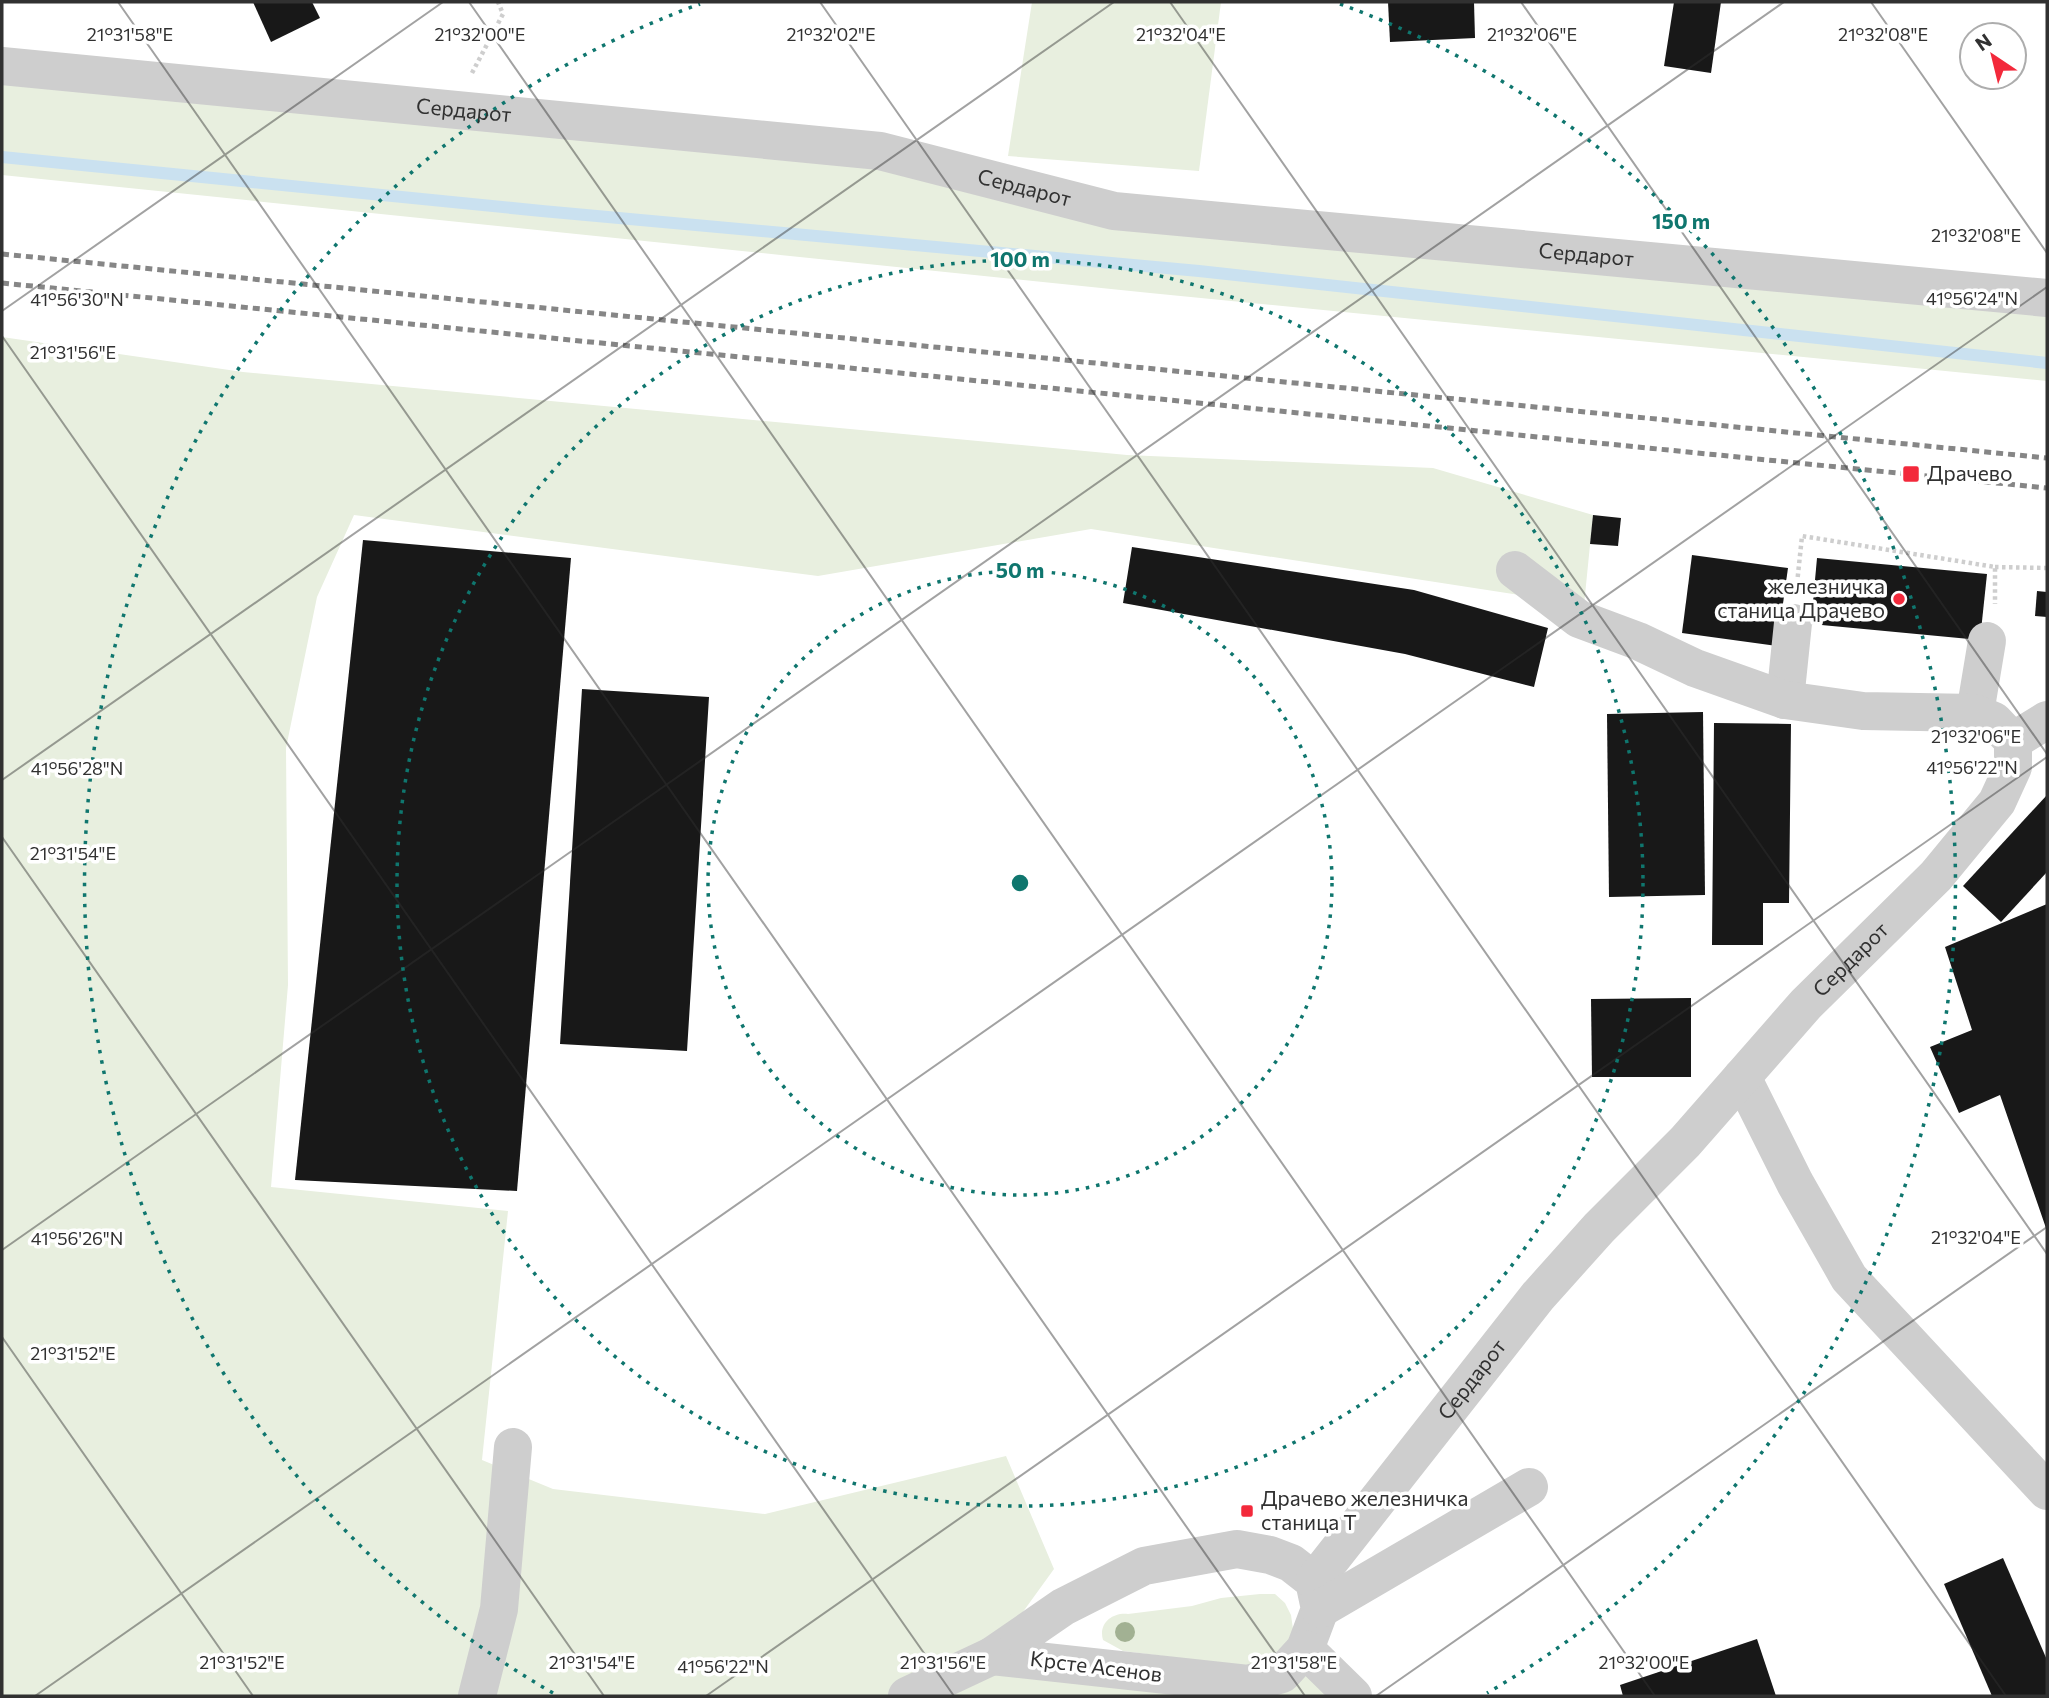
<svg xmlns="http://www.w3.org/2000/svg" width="2049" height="1698" font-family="Commissioner,sans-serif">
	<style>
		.green { fill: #e8efdf }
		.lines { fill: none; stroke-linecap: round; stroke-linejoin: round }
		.stream { stroke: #cae1f0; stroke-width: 12 }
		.building { fill: #181818 }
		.path { stroke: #cecece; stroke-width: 4.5; stroke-dasharray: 3.5 3.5; stroke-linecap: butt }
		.minor { stroke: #cecece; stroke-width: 38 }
		.rail { stroke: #868686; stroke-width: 5; stroke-dasharray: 7 5; stroke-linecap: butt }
		.tree { fill: #a2b193 }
		.ticks { fill: none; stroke: #313131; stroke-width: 2; stroke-opacity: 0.45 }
		.ring { fill: none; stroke: #0f766e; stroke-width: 3.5; stroke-dasharray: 3.5 7 }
		.poi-dot { fill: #f3293b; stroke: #fff; stroke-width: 2.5 }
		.labels { text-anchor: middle; stroke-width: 7; stroke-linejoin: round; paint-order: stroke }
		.street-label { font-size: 21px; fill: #313131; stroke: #fff }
		.poi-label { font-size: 21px; fill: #313131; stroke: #fff; text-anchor: start }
		.ticks-label { font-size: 18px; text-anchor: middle; fill: #313131; stroke: #fff; stroke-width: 7; stroke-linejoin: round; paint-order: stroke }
		.centre { fill: #0f766e; stroke: #fff; stroke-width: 3.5 }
		.ring-label { font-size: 21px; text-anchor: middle; font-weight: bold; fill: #0f766e; stroke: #fff; stroke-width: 7; stroke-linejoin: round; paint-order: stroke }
	</style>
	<rect width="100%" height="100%" fill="#fff"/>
	<!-- green -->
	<g class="green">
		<polygon points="1032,2 1221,2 1199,171 1008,156"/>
		<polygon points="2,66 880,151 1114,211 2047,298 2047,381 1150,293 2,175"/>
		<polygon points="2,337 243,372 1127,455 1433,468 1593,515 1584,605 1091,529 818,576 354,515 317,597 286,748 288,985 271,1187 508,1211 482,1460 553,1489 765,1514 1006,1456 1054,1569 1007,1634 894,1696 2,1696"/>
		<path d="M1260 1594H1275L1285 1603 1291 1615 1293 1629 1284 1651 1259 1668 1123 1651 1103 1640C1098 1623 1113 1612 1128 1614L1192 1606 1221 1598Z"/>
		<polygon points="1305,1649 1353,1696 907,1696 992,1656 1197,1680"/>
	</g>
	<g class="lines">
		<!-- stream -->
		<polyline class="stream" points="2,157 542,211 1199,271 2047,363"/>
	</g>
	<!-- building -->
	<g class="building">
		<polygon points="253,2 312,2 320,18 271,42"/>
		<polygon points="1388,2 1474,2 1475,38 1390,42"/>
		<polygon points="1674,2 1721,2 1711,73 1664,66"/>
		<polygon points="1593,515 1621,518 1618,546 1590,544"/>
		<polygon points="363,540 571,558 517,1191 295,1180"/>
		<polygon points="1132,547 1414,590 1548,628 1534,687 1405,654 1123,603"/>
		<polygon points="1692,555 1788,568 1777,646 1682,633"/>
		<polygon points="1817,558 1987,574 1980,640 1811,624"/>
		<polygon points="2037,591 2047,592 2047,617 2035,616"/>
		<polygon points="582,689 709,697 687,1051 560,1044"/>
		<polygon points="1703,712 1705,895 1609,897 1607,714"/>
		<polygon points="1714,723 1791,724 1789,903 1763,903 1763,945 1712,945"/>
		<polygon points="2047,795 2047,872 2001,922 1963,886"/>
		<polygon points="2047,904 2047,1231 2000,1095 1959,1113 1930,1047 1972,1030 1945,947"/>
		<polygon points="1691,998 1691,1077 1592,1077 1591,999"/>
		<polygon points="2003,1558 2047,1660 2047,1696 1992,1696 1944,1584"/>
		<polygon points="1757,1639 1776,1696 1623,1696 1620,1685"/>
	</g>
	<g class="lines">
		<!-- path -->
		<g class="path">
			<polyline points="472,73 503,14 498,2"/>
			<polyline points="1995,567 2047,568"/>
			<polyline points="1797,584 1802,536 1995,567 1995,604"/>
		</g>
		<!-- minor -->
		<g class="minor">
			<path id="s1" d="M2 66 880 151 1114 211 2047 298"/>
			<polyline points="1785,700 1793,623"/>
			<polyline points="1975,713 1987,641"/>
			<polyline points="2013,741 2047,720"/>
			<polyline points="1742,1077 1795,1183 1849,1278 2047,1491"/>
			<polygon points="1237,1549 1270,1555 1291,1563 1314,1581 1320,1609 1305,1649 1282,1674 1248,1684 992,1656 1063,1607 1144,1566"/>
			<path id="s2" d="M1314 1581 1538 1296 1599 1228 1685 1142 1806 1004 1936 876 1997 802 2013 767V741L1994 721 1975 713 1863 711 1785 700 1695 668 1638 641 1579 619 1515 570"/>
			<polyline points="1320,1609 1529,1487"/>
			<polyline points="1305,1649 1353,1696"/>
			<polyline points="477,1696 499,1609 513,1447"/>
			<polyline points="907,1696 992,1656"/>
		</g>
		<!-- rail -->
		<g class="rail">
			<polyline points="2,254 2047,458"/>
			<polyline points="2,283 2047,488"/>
		</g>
	</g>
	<!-- trees -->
	<circle class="tree" cx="1125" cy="1632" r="10"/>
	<!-- ticks -->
	<path class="ticks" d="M118 2 1305 1696M469 2 1655 1696M820 2 2006 1696M1170 2 2047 1254M1521 2 2047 754M1871 2 2047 253M2 311 443 2M2 336 954 1696M2 780 1114 2M2 837 604 1696M2 1250 1784 2M2 1337 253 1696M35 1696 2047 287M706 1696 2047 757M1376 1696 2047 1227"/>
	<!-- distance rings -->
	<g class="ring">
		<circle cx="1020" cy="883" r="312"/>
		<circle cx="1020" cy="883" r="623"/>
		<path d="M553 1693A935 935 0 0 1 700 4M1340 4A935 935 0 0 1 1487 1693"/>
	</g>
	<!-- markers -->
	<g class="poi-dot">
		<rect x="1902" y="465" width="18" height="18" rx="3.5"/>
		<circle cx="1899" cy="599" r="7"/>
		<rect x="1240" y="1504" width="14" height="14" rx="3.5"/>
	</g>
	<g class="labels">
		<!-- street labels -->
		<g class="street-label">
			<text dy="7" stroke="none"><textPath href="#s1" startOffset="464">Сердарот</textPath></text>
			<text dy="7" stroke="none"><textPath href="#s1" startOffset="1031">Сердарот</textPath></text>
			<text dy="7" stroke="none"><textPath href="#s1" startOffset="1598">Сердарот</textPath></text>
			<text dy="7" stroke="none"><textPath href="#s2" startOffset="822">Сердарот</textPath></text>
			<text dy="7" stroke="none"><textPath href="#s2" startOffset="256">Сердарот</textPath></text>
			<text transform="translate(1096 1667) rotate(7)" y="7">Крсте Асенов</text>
		</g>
		<!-- poi labels -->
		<g class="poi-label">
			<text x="1927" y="481">Драчево</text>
			<text x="1885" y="594" text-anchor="end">железничка<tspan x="1885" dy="24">станица Драчево</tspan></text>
			<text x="1261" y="1506">Драчево железничка<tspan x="1261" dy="24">станица Т</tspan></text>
		</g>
	</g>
	<g class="ticks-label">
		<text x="1532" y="41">21°32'06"E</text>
		<text x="130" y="41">21°31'58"E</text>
		<text x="480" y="41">21°32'00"E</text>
		<text x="831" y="41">21°32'02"E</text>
		<text x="1181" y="41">21°32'04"E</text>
		<text x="1883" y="41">21°32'08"E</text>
		<text x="1976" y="242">21°32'08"E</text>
		<text x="1972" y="305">41°56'24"N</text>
		<text x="77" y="306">41°56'30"N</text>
		<text x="73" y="359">21°31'56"E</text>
		<text x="1976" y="743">21°32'06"E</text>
		<text x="1972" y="774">41°56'22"N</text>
		<text x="77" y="775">41°56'28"N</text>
		<text x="73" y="860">21°31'54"E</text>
		<text x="1976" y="1244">21°32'04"E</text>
		<text x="77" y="1245">41°56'26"N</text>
		<text x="73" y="1360">21°31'52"E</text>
		<text x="242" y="1669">21°31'52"E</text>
		<text x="592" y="1669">21°31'54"E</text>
		<text x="943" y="1669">21°31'56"E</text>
		<text x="1294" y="1669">21°31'58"E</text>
		<text x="1644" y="1669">21°32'00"E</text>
		<text x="723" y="1673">41°56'22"N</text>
	</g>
	<circle cx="1020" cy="883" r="10" class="centre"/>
	<g class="ring-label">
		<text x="1681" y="229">150 m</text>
		<text x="1020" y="267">100 m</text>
		<text x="1020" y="578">50 m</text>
	</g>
	<!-- border -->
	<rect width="2049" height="1698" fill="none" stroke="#313131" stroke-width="7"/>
	<!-- north arrow -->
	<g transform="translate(1993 56) rotate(325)"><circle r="33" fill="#ffffff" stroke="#adadad" stroke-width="2"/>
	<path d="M0-5L12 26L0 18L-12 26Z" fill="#f3293b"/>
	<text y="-10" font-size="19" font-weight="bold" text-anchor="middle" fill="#313131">N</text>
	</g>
</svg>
